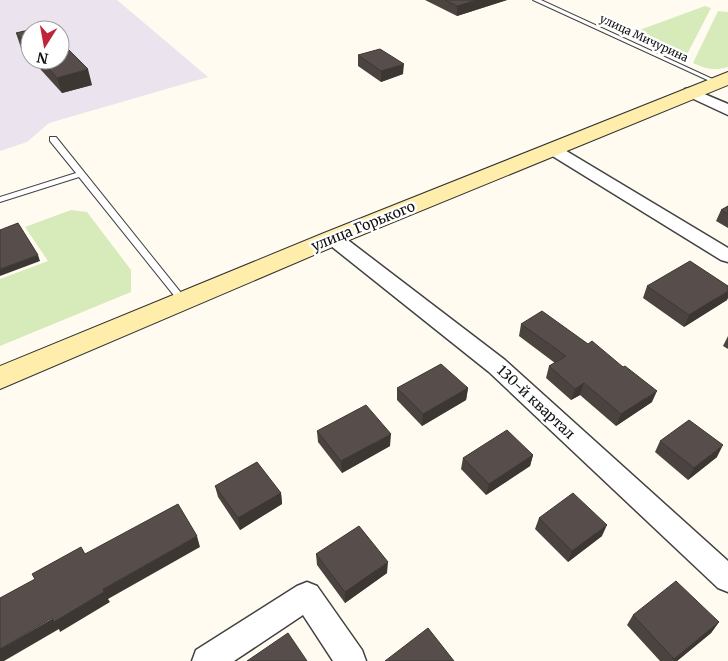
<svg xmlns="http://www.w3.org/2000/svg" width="728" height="661" font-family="Merriweather,serif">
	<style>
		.industrial { fill: #ebe3ed; fill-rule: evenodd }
		.green { fill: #d7eab9 }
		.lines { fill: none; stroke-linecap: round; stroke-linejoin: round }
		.service-casing { stroke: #424242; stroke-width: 2 }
		.minor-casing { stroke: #424242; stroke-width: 3 }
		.secondary-casing { stroke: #313131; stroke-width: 2 }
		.service { fill: #fff; fill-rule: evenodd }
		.minor { fill: #fff; fill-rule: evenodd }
		.secondary { fill: #ffeeab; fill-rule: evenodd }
		.wall { fill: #4b4340 }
		.shaded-wall { fill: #3d3734 }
		.building { fill: #574e4b; stroke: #3d3734 }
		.labels { text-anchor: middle; stroke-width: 5; stroke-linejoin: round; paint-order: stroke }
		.far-street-label { font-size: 11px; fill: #0f0f0f; stroke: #fff }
		.street-label { font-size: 14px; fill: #0f0f0f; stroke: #fff }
	</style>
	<rect width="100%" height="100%" fill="#fffbf0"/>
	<!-- industrial -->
	<path class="industrial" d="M0 0H117L208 77 49 123 27 142 0 151ZM30 30H60V60H30Z"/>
	<!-- green -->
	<g class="green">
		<polygon points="705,6 711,8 683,62 626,35"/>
		<path d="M718 11 728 12V67C715 71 705 69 693 63Z"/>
		<polygon points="71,210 87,212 131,270 131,292 0,346 0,279 48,261 25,227"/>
	</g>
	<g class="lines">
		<defs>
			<g id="service">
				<polygon points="533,0 541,0 719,82 714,83"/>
				<polygon points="50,137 56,137 186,299 188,301 186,303 180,303 79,177 0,202 0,197 76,173 50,141"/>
			</g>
			<g id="minor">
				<polygon points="690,88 728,104 728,115 685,95 683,92 685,89"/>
				<polygon points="552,144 558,146 728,248 728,262 721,260 546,152 544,149 546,146"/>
				<polygon points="333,232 340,234 505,360 728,561 728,592 718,588 489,372 326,242 324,238 326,234"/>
				<polygon points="307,582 317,586 362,650 366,661 333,661 303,615 234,661 192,661 196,650 297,586"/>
			</g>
			<polygon id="secondary" points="728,72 728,85 342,243 0,389 0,366 324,233"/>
		</defs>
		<!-- service casing -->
		<use href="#service" class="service-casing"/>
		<!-- minor casing -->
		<use href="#minor" class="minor-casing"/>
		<!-- secondary casing -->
		<use href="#secondary" class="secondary-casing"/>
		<!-- service -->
		<use href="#service" class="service"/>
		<!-- minor -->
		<use href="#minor" class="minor"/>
		<!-- secondary -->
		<use href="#secondary" class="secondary"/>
	</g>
	<!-- wall -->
	<g class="wall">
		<polygon points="425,0 507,0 457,16"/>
		<polygon points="30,30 30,58 21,48 16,33"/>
		<polygon points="358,55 403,74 381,82 358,66"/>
		<polygon points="32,60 60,60 92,85 62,93"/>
		<polygon points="728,206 728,228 716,221 721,210"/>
		<polygon points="647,286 727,300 684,327 643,298"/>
		<polygon points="521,324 652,402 616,426 580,395 571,400 546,378 549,366 555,363 519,336"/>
		<polygon points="728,336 728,349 723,346"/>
		<polygon points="397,388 468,388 466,400 422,426 397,400"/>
		<polygon points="317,431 390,446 342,473 318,442"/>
		<polygon points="660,441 717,457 688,480 655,452"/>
		<polygon points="533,455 530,466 486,495 461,469 463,458"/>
		<polygon points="215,486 281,493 282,504 240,530 218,497"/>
		<polygon points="539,518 602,536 568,562 535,529"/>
		<polygon points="316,554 387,573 345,603 317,565"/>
		<polygon points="633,615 719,622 711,633 677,661 660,661 627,625"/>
	</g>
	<!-- shaded-wall -->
	<g class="shaded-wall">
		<polygon points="477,0 507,0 457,16 457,6"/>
		<polygon points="404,64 403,74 381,82 381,71"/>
		<polygon points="88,69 92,85 62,93 57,78"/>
		<polygon points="38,255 40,261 0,276 0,269"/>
		<polygon points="728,291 728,298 727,300 684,327 689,315"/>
		<polygon points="584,383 580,395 571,400 575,389"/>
		<polygon points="468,388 466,400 422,426 423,414"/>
		<polygon points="657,391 652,402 616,426 621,414"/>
		<polygon points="391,434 390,446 342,473 341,461"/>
		<polygon points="723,445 717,457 688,480 694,468"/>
		<polygon points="533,455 530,466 486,495 489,484"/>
		<polygon points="281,493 282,504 240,530 238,518"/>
		<polygon points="607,525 602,536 568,562 572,551"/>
		<polygon points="197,536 200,547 108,599 110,602 60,632 59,629 4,661 0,661 0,649 103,589"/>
		<polygon points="388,562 387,573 345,603 345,592"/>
		<polygon points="719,622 711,633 677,661 673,661"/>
	</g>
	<!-- building -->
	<g class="building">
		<polygon points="445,0 477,0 457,6"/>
		<polygon points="45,26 49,30 30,30 30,48 16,33"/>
		<polygon points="60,41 88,69 57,78 41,60 60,60"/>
		<polygon points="380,49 404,64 381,71 358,55"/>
		<polygon points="728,206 728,214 721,210"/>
		<polygon points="18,223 38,255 0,269 0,230"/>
		<polygon points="690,261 728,286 728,291 689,315 647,286"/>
		<polygon points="542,311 588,344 592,341 623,367 625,366 657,391 621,414 584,383 575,389 549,366 566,356 521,324"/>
		<polygon points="441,364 468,388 423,414 397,388"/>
		<polygon points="366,405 391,434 341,461 317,431"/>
		<polygon points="689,420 723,445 694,468 660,441"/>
		<polygon points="507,430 533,455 489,484 463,458"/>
		<polygon points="257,462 281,493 238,518 215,486"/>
		<polygon points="573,493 607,525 572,551 539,518"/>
		<polygon points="178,504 197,536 103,589 104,592 54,622 52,618 0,649 0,598 35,579 32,574 81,547 85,554"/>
		<polygon points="359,526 388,562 345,592 316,554"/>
		<polygon points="676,581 719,622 674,659 633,615"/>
		<polygon points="428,628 454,661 385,661"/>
		<polygon points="288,633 307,661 247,661"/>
	</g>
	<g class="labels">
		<!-- far-street labels -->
		<g class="far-street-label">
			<text transform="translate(644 38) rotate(25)" y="4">улица Мичурина</text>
		</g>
		<!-- street labels -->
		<g class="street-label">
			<text transform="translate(363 226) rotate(-22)" y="5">улица Горького</text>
			<text transform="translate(536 402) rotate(43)" y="5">130-й квартал</text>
		</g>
	</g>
	<!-- north arrow -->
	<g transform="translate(45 45) rotate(191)"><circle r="24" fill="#ffffff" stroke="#9f9f9f"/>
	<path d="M0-4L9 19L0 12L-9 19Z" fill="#c1243a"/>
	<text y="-8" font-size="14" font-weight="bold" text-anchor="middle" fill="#0f0f0f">N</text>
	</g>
</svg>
